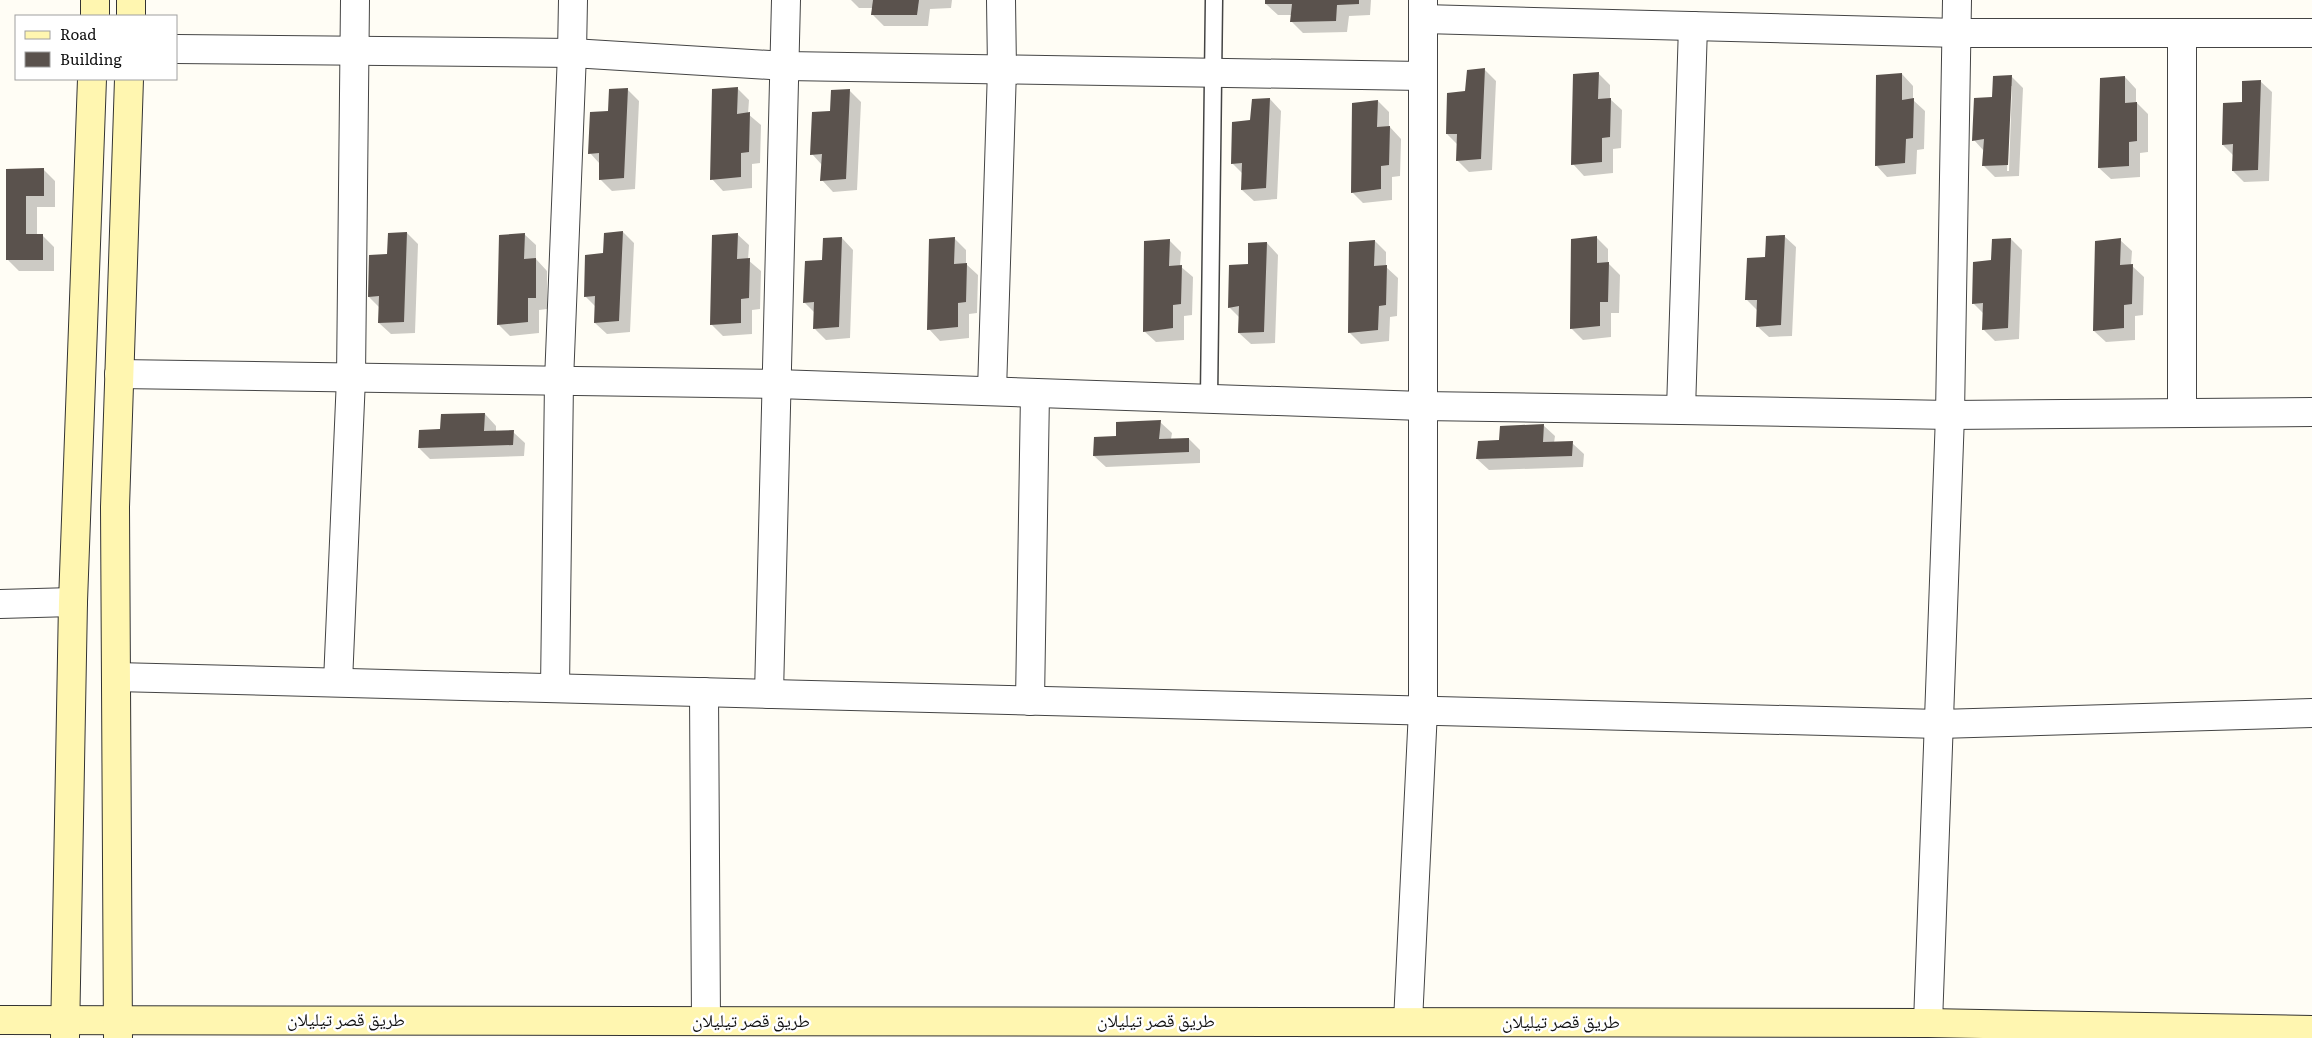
<svg xmlns="http://www.w3.org/2000/svg" width="2312" height="1038" font-family="Literata,'Noto Naskh Arabic',serif">
	<style>
		.shadow { fill: #0003; fill-rule: evenodd }
		.building { fill: #5a524d }
		.lines { fill: none; stroke-linecap: round; stroke-linejoin: round }
		.lane-casing { stroke: #444; stroke-width: 19 }
		.street-casing { stroke: #444; stroke-width: 30 }
		.secondary-casing { stroke: #333; stroke-width: 30 }
		.lane { stroke: #fff; stroke-width: 16 }
		.street { stroke: #fff; stroke-width: 28 }
		.secondary { stroke: #fff6b0; stroke-width: 28 }
		.labels { text-anchor: middle; stroke-width: 5; stroke-linejoin: round; paint-order: stroke }
		.street-label { font-size: 18px; fill: #111; stroke: #fff }
	</style>
	<rect width="100%" height="100%" fill="#fffdf5"/>
	<!-- shadow -->
	<g class="shadow">
		<polygon points="851,0 952,0 951,8 930,9 928,26 884,26 873,15 873,8 859,8"/>
		<polygon points="1267,0 1371,0 1370,15 1349,16 1347,32 1303,33 1291,21 1292,15 1278,15 1266,4"/>
		<polygon points="1485,70 1496,81 1492,170 1469,172 1457,160 1458,145 1447,134 1467,92"/>
		<polygon points="1598,73 1610,85 1610,99 1622,110 1621,148 1613,149 1613,173 1584,176 1573,164"/>
		<polygon points="1902,74 1913,86 1913,100 1925,111 1924,149 1917,150 1916,174 1887,177 1876,165"/>
		<path d="M2011 76 2023 88 2019 176 1995 177 1984 166V151L1974 140 1993 98ZM2010 86H2012L2009 171H2007Z"/>
		<polygon points="2125,77 2136,89 2136,102 2148,114 2148,152 2140,153 2140,177 2111,179 2099,168"/>
		<polygon points="2260,81 2272,92 2269,181 2244,182 2233,171 2234,156 2223,145 2224,104 2243,103"/>
		<polygon points="737,88 749,100 748,114 761,125 760,163 752,164 752,188 723,191 712,179"/>
		<polygon points="627,89 639,101 635,189 612,191 600,179 600,164 590,153 609,112"/>
		<polygon points="849,90 861,102 857,190 833,192 822,180 822,165 812,154 831,112"/>
		<polygon points="1270,99 1281,111 1277,199 1254,201 1242,190 1243,174 1232,163 1252,122"/>
		<polygon points="1378,101 1389,112 1389,126 1401,139 1400,176 1392,177 1392,200 1363,203 1352,192"/>
		<polygon points="7,170 44,170 55,181 55,207 37,207 37,236 43,236 54,247 54,271 19,271 8,260"/>
		<polygon points="623,232 634,243 630,332 607,334 595,323 596,307 585,296 605,254"/>
		<polygon points="407,233 418,244 415,333 391,334 379,323 380,308 369,297 370,256 389,255"/>
		<polygon points="524,234 536,245 536,259 547,271 547,309 539,310 539,333 510,336 499,325 500,236"/>
		<polygon points="737,234 749,245 748,260 761,271 760,309 752,310 752,334 723,336 712,325 713,236"/>
		<polygon points="1784,236 1796,247 1792,336 1769,337 1757,326 1758,311 1747,300 1767,259"/>
		<polygon points="1596,237 1608,249 1608,263 1620,275 1619,313 1611,313 1611,337 1583,340 1571,328"/>
		<polygon points="842,238 853,250 850,338 826,340 815,329 815,313 804,302 824,261"/>
		<polygon points="954,238 966,250 966,264 978,275 977,313 969,314 969,338 940,341 929,329"/>
		<polygon points="2011,239 2022,250 2019,339 1995,341 1983,329 1984,314 1973,303 1992,262"/>
		<polygon points="1169,240 1181,252 1180,266 1193,277 1192,315 1184,316 1184,340 1156,342 1144,331"/>
		<polygon points="2120,240 2132,251 2131,265 2144,277 2143,315 2135,316 2135,340 2106,342 2094,331"/>
		<polygon points="1375,241 1386,252 1386,267 1398,278 1397,316 1390,317 1389,341 1361,344 1349,332"/>
		<polygon points="1267,243 1278,255 1275,343 1251,344 1239,333 1240,318 1229,307 1249,265"/>
		<polygon points="485,414 496,426 496,432 513,432 525,443 524,456 430,459 419,448 442,430"/>
		<polygon points="1160,422 1172,433 1171,439 1189,439 1200,450 1200,463 1106,467 1094,456 1117,438"/>
		<polygon points="1543,425 1555,436 1554,443 1572,443 1584,454 1583,467 1489,470 1477,459 1479,442 1500,442"/>
	</g>
	<!-- building -->
	<g class="building">
		<polygon points="873,0 919,0 917,15 871,15"/>
		<polygon points="1265,0 1359,0 1359,4 1337,5 1336,21 1290,22 1292,4 1265,4"/>
		<polygon points="1485,68 1481,159 1456,161 1457,134 1446,134 1447,93 1465,91 1467,70"/>
		<polygon points="1599,72 1598,99 1611,98 1610,137 1602,138 1602,162 1571,165 1573,74"/>
		<polygon points="1902,73 1902,100 1914,98 1913,138 1906,139 1905,163 1875,166 1876,75"/>
		<polygon points="2012,75 2008,165 1982,166 1984,139 1972,141 1974,98 1992,97 1993,76"/>
		<polygon points="2125,76 2125,103 2137,102 2137,141 2129,142 2129,166 2098,168 2100,78"/>
		<polygon points="2261,80 2258,170 2232,171 2233,144 2222,145 2223,103 2242,102 2242,81"/>
		<polygon points="738,87 737,114 750,112 749,152 741,153 741,177 710,180 712,89"/>
		<polygon points="628,88 624,178 599,180 599,153 588,154 590,112 608,111 609,89"/>
		<polygon points="850,89 846,179 820,181 822,154 810,155 812,112 830,111 831,90"/>
		<polygon points="1270,98 1266,188 1241,190 1242,163 1231,164 1232,122 1250,120 1252,99"/>
		<polygon points="1378,100 1377,127 1390,126 1389,165 1381,166 1381,189 1351,193 1352,103"/>
		<polygon points="44,168 44,196 26,196 26,234 43,234 43,260 6,260 6,169"/>
		<polygon points="623,231 619,321 594,323 595,296 584,297 585,255 603,253 604,233"/>
		<polygon points="407,232 404,322 378,323 379,296 368,297 369,255 387,254 388,233"/>
		<polygon points="525,233 524,259 536,258 536,298 528,298 528,322 497,325 499,235"/>
		<polygon points="738,233 737,259 750,258 749,298 741,299 741,323 710,325 712,235"/>
		<polygon points="1785,235 1781,325 1756,327 1757,300 1745,300 1747,258 1765,257 1766,236"/>
		<polygon points="1597,236 1597,263 1609,262 1608,302 1600,302 1600,326 1570,329 1571,239"/>
		<polygon points="842,237 839,327 813,329 814,302 803,303 805,261 822,260 823,238"/>
		<polygon points="955,237 954,264 967,263 966,302 958,303 958,327 927,330 929,239"/>
		<polygon points="2011,238 2008,328 1982,330 1983,303 1972,304 1973,262 1991,260 1992,239"/>
		<polygon points="2121,238 2120,265 2133,264 2132,304 2124,305 2124,328 2093,331 2095,241"/>
		<polygon points="1170,239 1169,266 1182,265 1181,304 1173,305 1173,328 1143,332 1144,241"/>
		<polygon points="1375,240 1374,266 1387,265 1386,305 1379,306 1378,330 1348,333 1349,242"/>
		<polygon points="1267,242 1264,332 1238,333 1239,306 1228,308 1229,265 1248,264 1248,243"/>
		<polygon points="485,413 484,431 514,430 513,445 418,448 419,430 440,429 441,414"/>
		<polygon points="1161,420 1159,439 1189,438 1189,452 1093,456 1094,437 1116,436 1116,422"/>
		<polygon points="1544,424 1543,442 1573,441 1572,456 1476,459 1478,441 1499,440 1500,426"/>
	</g>
	<g class="lines">
		<defs>
			<polyline id="lane" points="1209,398 1214,0"/>
			<g id="street">
				<polyline points="1423,19 1958,33 2312,33"/>
				<polyline points="176,49 572,53 786,66 1422,76"/>
				<polyline points="119,374 777,384 1422,406 1681,410 1950,415 2312,412"/>
				<polyline points="992,391 1002,69 1001,0"/>
				<polyline points="1681,410 1693,26"/>
				<polyline points="2182,412 2182,33"/>
				<polyline points="0,604 73,602"/>
				<polyline points="116,677 1939,724 2312,713"/>
				<polyline points="338,682 351,378 355,0"/>
				<polyline points="555,688 559,381 572,53 573,0"/>
				<polyline points="704,692 706,1021"/>
				<polyline points="769,694 786,0"/>
				<polyline points="1030,701 1035,393"/>
				<polyline points="1408,1022 1423,710 1423,0"/>
				<polyline points="1928,1023 1950,415 1957,0"/>
			</g>
			<g id="secondary">
				<polyline points="95,16 95,0"/>
				<polyline points="131,16 131,0"/>
				<polyline points="0,1020 1928,1023 2312,1030"/>
				<polyline points="65,1037 73,602 92,79"/>
				<polyline points="118,1037 115,507 129,79"/>
			</g>
		</defs>
		<!-- lane casing -->
		<use href="#lane" class="lane-casing"/>
		<!-- street casing -->
		<use href="#street" class="street-casing"/>
		<!-- secondary casing -->
		<use href="#secondary" class="secondary-casing"/>
		<!-- lane -->
		<use href="#lane" class="lane"/>
		<!-- street -->
		<use href="#street" class="street"/>
		<!-- secondary -->
		<use href="#secondary" class="secondary"/>
	</g>
	<g class="labels">
		<!-- street labels -->
		<g class="street-label">
			<text x="346" y="1026">طريق قصر تيليلان</text>
			<text x="751" y="1027">طريق قصر تيليلان</text>
			<text x="1156" y="1027">طريق قصر تيليلان</text>
			<text x="1561" y="1028">طريق قصر تيليلان</text>
		</g>
	</g>
	<!-- legend -->
	<rect x="15" y="15" width="162" height="65" fill="#ffffff" stroke="#a0a0a0"/>
	<rect x="25" y="31" width="25" height="8" fill="#fff6b0" stroke="#a0a0a0"/>
	<text x="60" y="40" font-size="15" fill="#111111">Road</text>
	<rect x="25" y="52" width="25" height="15" fill="#5a524d" stroke="#a0a0a0"/>
	<text x="60" y="65" font-size="15" fill="#111111">Building</text>
</svg>
